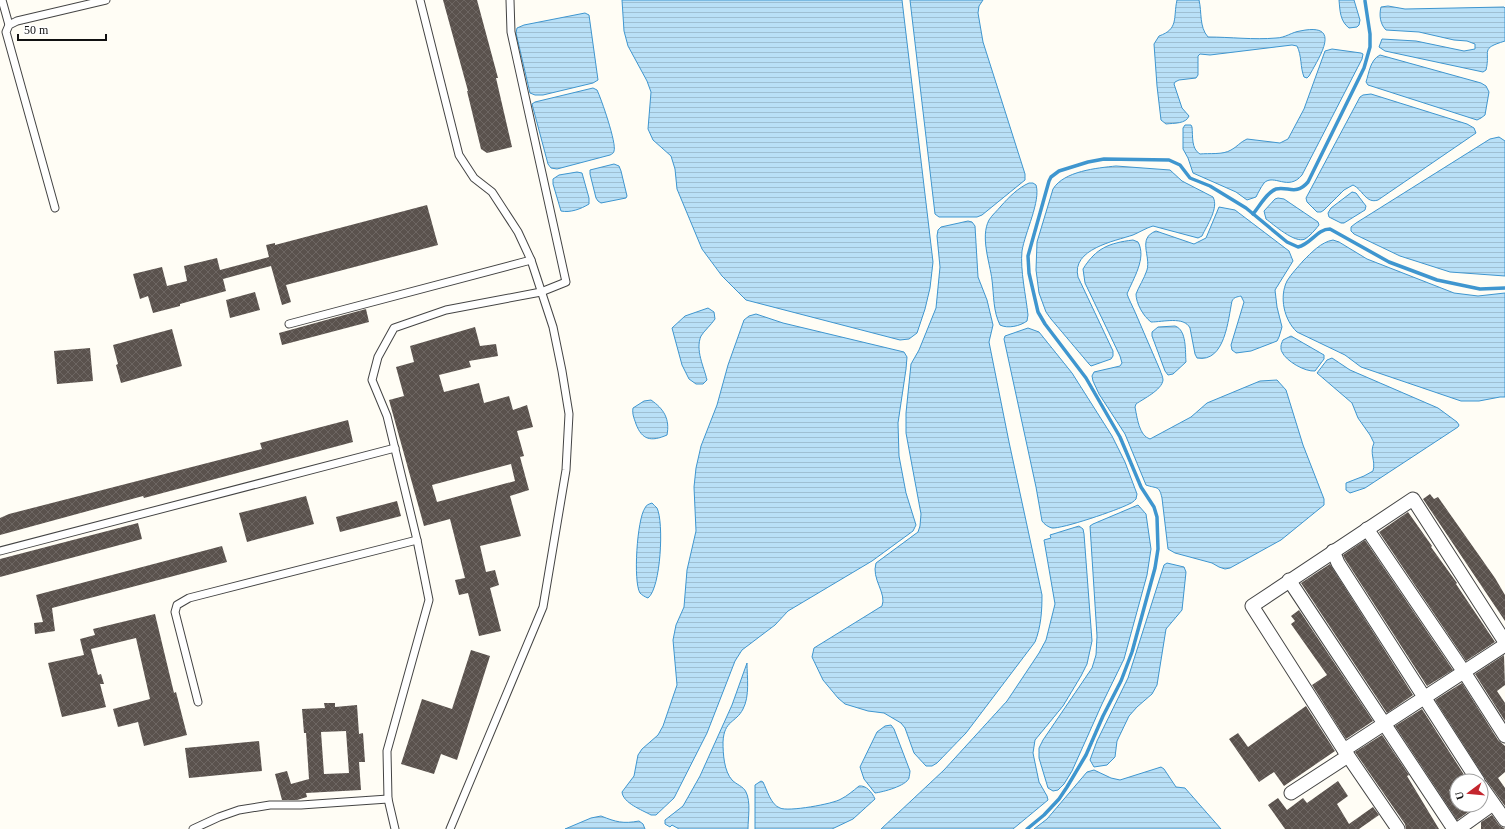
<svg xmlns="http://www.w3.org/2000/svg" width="1505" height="829" font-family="Georgia,serif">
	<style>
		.water { fill: url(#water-rules); stroke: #3f96cf }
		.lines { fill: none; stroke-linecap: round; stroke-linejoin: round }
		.stream { stroke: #3f96cf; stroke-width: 3.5 }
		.building { fill: url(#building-cross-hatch); fill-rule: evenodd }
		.service-casing { stroke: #444; stroke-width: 9 }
		.minor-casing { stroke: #444; stroke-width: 15 }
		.service { stroke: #fff; stroke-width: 7 }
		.minor { stroke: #fff; stroke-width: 13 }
	</style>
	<defs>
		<pattern id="water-rules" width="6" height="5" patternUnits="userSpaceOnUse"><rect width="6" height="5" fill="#b9e0f7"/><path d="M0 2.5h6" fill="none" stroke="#9ebfd3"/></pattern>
		<pattern id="building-cross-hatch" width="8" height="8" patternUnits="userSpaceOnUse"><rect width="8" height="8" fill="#5a524d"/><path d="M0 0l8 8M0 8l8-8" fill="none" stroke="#6d6662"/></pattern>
	</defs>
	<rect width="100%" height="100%" fill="#fffdf5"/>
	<!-- water -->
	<g class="water">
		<polygon points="622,0 902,0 933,262 930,288 925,309 917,333 909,339 900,340 746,300 722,276 702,249 677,189 675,169 671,156 653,140 648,129 651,92 647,81 628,46 624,31"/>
		<polygon points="910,0 983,0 979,6 978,13 983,42 1025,174 1025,180 982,215 977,217 939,217 935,214"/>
		<path d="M1177 0H1199C1202 12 1199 27 1208 37 1230 37 1254 40 1276 38 1285 38 1292 32 1300 31 1343 22 1320 56 1309 76L1307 78 1304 77C1300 67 1302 56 1297 46L1292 45 1210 55 1200 54 1198 56V75L1196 78 1179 80 1175 82 1174 84 1182 108 1189 116C1186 124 1174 123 1166 124L1161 120 1157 86 1154 44 1159 36C1179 29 1173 18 1177 0Z"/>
		<path d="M1339 0H1354L1360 20 1359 25 1357 27 1349 28C1340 21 1340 11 1339 0Z"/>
		<path d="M1388 6 1405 9 1504 7 1505 8V41C1479 49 1491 50 1486 70L1483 72 1385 51 1379 47 1382 39 1416 41 1464 51 1475 49V44L1467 41 1454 40 1419 32 1386 30C1380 24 1379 15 1381 7Z"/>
		<polygon points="585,13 589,15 598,80 593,83 543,95 535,95 530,93 516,33 517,28 524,25"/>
		<path d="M1332 49 1361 53 1363 54 1362 59 1302 175C1288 192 1274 173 1264 183 1261 187 1258 193 1256 197L1247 200 1236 192 1193 173 1188 158 1183 149V128L1185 125H1191L1192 127C1193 136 1191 149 1200 154 1209 153 1223 155 1231 150 1237 147 1240 142 1247 139L1280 143 1288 139 1304 109 1325 51Z"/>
		<path d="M1380 55 1481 83 1486 86 1489 92 1485 115 1481 118 1477 120 1368 85 1366 82C1369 73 1370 60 1380 55Z"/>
		<path d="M593 88 597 90C601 98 617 144 614 151 614 153 612 154 610 155L557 169 551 168 548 164 532 104 535 102Z"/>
		<path d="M1371 94 1467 124 1474 128 1476 133 1378 200C1366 204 1363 190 1353 185L1344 190 1324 210 1321 212H1317L1307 202 1306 198 1360 97 1363 95Z"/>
		<polygon points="1499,137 1505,141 1505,276 1450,272 1400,256 1354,234 1351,231 1351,227 1356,223 1490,139"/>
		<polygon points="614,164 619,166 621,171 627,196 626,198 601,203 598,201 596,198 590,174 590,170"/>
		<path d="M1116 166 1170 170 1182 181 1213 197C1219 208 1207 225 1202 236L1198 238 1153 226C1146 228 1140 232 1133 235 1115 241 1071 249 1078 277L1113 351V356L1111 359 1091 366 1089 364 1051 319 1046 312 1039 293 1036 270 1037 242 1053 189C1064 171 1097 168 1116 166Z"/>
		<path d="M577 172 582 173 589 198V204C581 209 570 213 561 211L553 184V179L559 175Z"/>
		<path d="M1029 183H1033L1036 185C1041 201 1025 232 1022 251 1020 270 1026 296 1028 315L1027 321C1020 326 1008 329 1000 325 993 311 994 296 992 280 990 263 980 237 989 220 992 215 997 211 1001 206 1009 197 1018 188 1029 183Z"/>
		<polygon points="1352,192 1356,193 1366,206 1365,210 1344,223 1341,223 1329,217 1328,213 1331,208"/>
		<path d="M1278 198 1284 199 1318 222 1319 225C1315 230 1310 236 1305 239 1295 244 1273 224 1266 219L1264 211 1275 199Z"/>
		<path d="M1219 207 1235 210 1289 251 1293 261 1275 290 1277 307 1282 327 1279 337 1277 341 1251 351 1236 353 1232 350 1231 345 1244 302 1241 296C1237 297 1234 297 1232 301 1228 320 1225 363 1197 358L1195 354 1190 328C1184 316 1163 322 1151 322 1143 316 1136 303 1136 294 1139 286 1144 279 1147 270 1151 256 1137 238 1156 231L1194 244 1206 238Z"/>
		<path d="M968 221 972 222 975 226 978 277 987 300 993 325 989 342 1009 442 1042 595C1042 611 1041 627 1035 642L966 733 937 763 932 766H926L914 753 905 728 901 723 884 713 868 711 845 704 838 698 823 680 812 657 814 648 882 606C887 593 871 579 876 563L918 532 920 526 921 514 906 433V413L911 364 919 350 936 308 940 267 937 236 938 230 941 227Z"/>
		<path d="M1133 240 1138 242C1147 258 1133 279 1127 294L1129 299 1135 312 1160 370C1161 373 1163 377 1163 380 1162 390 1143 399 1136 404L1135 407C1137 417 1139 436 1150 439L1191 417 1207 403 1260 381 1277 380 1286 390 1303 445 1324 499V505L1281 540 1230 568 1225 569 1219 567 1212 563 1175 553 1168 549 1162 498C1159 485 1157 489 1146 485L1125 434 1099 394 1093 381 1092 376 1094 372 1120 366 1122 363 1120 356 1085 283 1083 269C1096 248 1109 243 1133 240Z"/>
		<path d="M1333 240 1339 242 1367 259 1454 293 1478 296 1505 293V397H1500L1479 401H1461L1361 367 1345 355 1297 332C1284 320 1279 297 1287 281 1291 274 1298 267 1303 261 1311 253 1321 242 1333 240Z"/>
		<path d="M708 308 714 312 715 319C711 325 704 331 701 336 695 350 704 367 707 380L703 384H696L689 379 682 365 672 328 685 316Z"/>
		<path d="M756 314 783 323 904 352 907 357 906 369 898 423 899 456 906 493 916 525 913 531 872 561 788 611 775 625 742 650 735 661 707 733 674 798 656 815H651C642 810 623 803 622 792L634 776 638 755 642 749 658 735 663 726 677 685 673 640 676 625 684 607 687 570 696 531 694 487 696 468 701 446 717 405 728 365 744 320 749 316Z"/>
		<path d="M1175 326C1187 330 1185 351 1186 362L1173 374 1168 375 1165 371 1152 336V332L1158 327Z"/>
		<path d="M1028 328 1039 332 1072 373 1112 436 1125 462 1137 494 1136 499C1134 501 1132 503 1129 504 1118 510 1062 529 1052 528 1048 527 1044 524 1042 521L1036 487 1004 339 1005 336Z"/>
		<path d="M1291 336 1324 355V359L1315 371C1305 372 1286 361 1282 352 1280 348 1281 344 1283 340Z"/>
		<path d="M1332 358 1350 370 1438 408 1457 422 1459 425 1458 427 1365 488 1350 493 1346 490V483L1364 476 1373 471C1376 461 1369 453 1374 443L1370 435 1358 418 1352 403 1317 373 1327 360Z"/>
		<path d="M651 400C664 409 670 419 667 435 651 442 642 440 636 424 634 418 632 414 633 408L644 401Z"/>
		<path d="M652 503C653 504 656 507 657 508 664 522 661 588 648 598 645 597 642 595 640 593 633 582 637 519 645 508 646 505 649 504 652 503Z"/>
		<polygon points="1138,505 1146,514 1151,549 1147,575 1124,659 1102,704 1072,771 1064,784 1058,790 1053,791 1048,788 1039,758 1039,748 1043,740 1092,668 1096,655 1097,636 1090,526 1093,524"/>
		<polygon points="1079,526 1083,529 1084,534 1092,641 1087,664 1081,676 1063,706 1035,740 1033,753 1039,782 1047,796 1048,800 1013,829 881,829 944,770 1007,701 1039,653 1046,640 1055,604 1044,540 1051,538 1050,535"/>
		<polygon points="1167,563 1184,567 1186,572 1182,610 1166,629 1157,685 1152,694 1137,707 1129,716 1117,741 1115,757 1107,765 1094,767 1090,760 1097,741 1128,678 1164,565"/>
		<path d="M747 663C747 677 750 696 743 709 736 723 724 720 723 742 723 754 724 771 732 780 737 785 743 786 746 792 751 802 748 818 748 829H679L672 825 670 827 665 824V820L683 806 700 776 732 705Z"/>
		<path d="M891 725 894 729 910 771C910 773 909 777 909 778 906 786 883 792 875 793L864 779 860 767 877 732 885 726Z"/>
		<polygon points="1161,767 1164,769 1176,787 1185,788 1221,829 1034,829 1047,819 1087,772 1094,770 1111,778 1120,780"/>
		<path d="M761 781 763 782C767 790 771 805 780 808 788 812 833 804 841 799 847 796 853 791 859 786 866 785 872 792 875 799L853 819 832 829H755V785Z"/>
		<path d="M601 816C616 822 623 824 639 821L643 824 645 829H565L591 818Z"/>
	</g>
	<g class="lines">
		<!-- stream -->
		<g class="stream">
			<path d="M1253 214C1259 207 1267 192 1276 189 1288 186 1296 196 1308 182L1364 68 1370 47V34L1365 1"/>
			<path d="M1027 829 1044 815 1059 799 1067 787 1086 755 1103 716 1121 681 1132 652 1155 568 1158 549 1157 517 1154 507 1141 487 1120 437 1086 378 1045 324 1038 312 1029 273 1028 256 1049 181 1051 177 1059 171 1088 162 1104 159 1169 160 1180 165 1190 178 1210 186 1246 208 1287 242 1298 247C1311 244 1317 229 1330 229L1389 262 1437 280 1480 289 1505 288"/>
		</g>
	</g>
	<!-- building -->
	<g class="building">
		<polygon points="443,0 477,0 498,78 496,78 512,147 487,153 481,149 467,91 468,91"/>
		<polygon points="427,205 438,245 286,285 291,302 282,305 271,266 223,279 226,291 180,304 180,306 153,313 148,296 140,299 133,274 162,267 167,286 187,281 184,266 217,258 220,270 269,257 266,245 275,243 275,245"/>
		<polygon points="255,292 260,310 230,318 226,300"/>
		<polygon points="366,309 369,322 282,345 279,333"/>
		<path d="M475 327 480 346 496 344 498 356 469 361 471 367 439 375 444 392 479 383 484 403 509 396 513 410 527 405 533 427 517 431 524 456 520 457 529 490 510 496 521 536 480 546 486 572 495 570 499 585 490 588 501 631 479 636 468 593 459 595 455 580 465 578 450 519 424 526 389 400 404 396 396 367 414 362 410 346ZM511 464 515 481 437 502 432 485Z"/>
		<polygon points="172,329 182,366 121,383 116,365 118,364 113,345"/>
		<polygon points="90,348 93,381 57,384 54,351"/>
		<polygon points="348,420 353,442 144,498 143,496 0,535 0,518 9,514 262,449 260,443"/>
		<polygon points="1430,494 1434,499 1438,497 1495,578 1505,595 1505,621 1423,499"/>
		<polygon points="306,496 314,524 247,542 239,513"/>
		<polygon points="397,501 401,516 340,532 336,517"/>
		<polygon points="1408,512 1432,546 1431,547 1457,583 1456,584 1495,642 1466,661 1379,532"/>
		<polygon points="138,523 142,539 0,577 0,559"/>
		<polygon points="1365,540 1453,670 1427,686 1345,559 1343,555"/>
		<polygon points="222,546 227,562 52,608 55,631 35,634 34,623 43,622 36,595"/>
		<polygon points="1330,564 1413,695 1387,713 1301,583"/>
		<polygon points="1299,610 1373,721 1346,739 1312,685 1327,675 1291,624 1295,621 1291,616"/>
		<polygon points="155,614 174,693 176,692 187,735 144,746 138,722 118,727 113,709 150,699 136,638 91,649 98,675 101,674 104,684 100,684 106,707 62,717 48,663 84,655 80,639 95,635 93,629"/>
		<polygon points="471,650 490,656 457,760 441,754 434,774 401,764 422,699 452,709"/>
		<polygon points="1504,655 1505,685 1497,691 1505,703 1505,721 1475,674"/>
		<polygon points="1462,683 1498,740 1505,746 1505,772 1498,778 1505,788 1505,806 1486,780 1435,700"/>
		<path d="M324 703H335V707L357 705 359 734 363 733 365 762H359L361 790 306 793 307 797 297 800H282L275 774 287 771 291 784 309 779 306 733H304L302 709 325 708ZM346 731 349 773 324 774 321 732Z"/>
		<polygon points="1306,706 1335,751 1284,786 1274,772 1259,782 1229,739 1238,733 1248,747"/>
		<polygon points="1422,709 1468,781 1457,781 1457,784 1449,790 1457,801 1457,805 1478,805 1457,820 1395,726"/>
		<polygon points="1382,735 1409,775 1407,776 1439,829 1406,829 1405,824 1355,752"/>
		<polygon points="259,741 262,771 189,778 185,748"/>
		<polygon points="1338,781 1348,796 1337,804 1349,824 1373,807 1379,815 1359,829 1285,829 1268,805 1278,798 1287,810 1303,798 1307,803"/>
		<polygon points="1492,815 1499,825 1505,829 1481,829 1481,822"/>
	</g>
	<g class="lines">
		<defs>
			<g id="service">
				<polyline points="2,0 9,25"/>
				<polyline points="420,0 459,155 474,178 492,192 518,232 531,260 553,327 562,371 569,414 566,470 543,607 450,829"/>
				<polyline points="55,208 6,32 9,25 17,21 106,0"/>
				<polyline points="289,324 531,260"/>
				<polyline points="417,540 387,416 372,380 378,357 394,328 446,310 541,292 566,282 511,32 510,0"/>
				<polyline points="0,551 395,448"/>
				<polyline points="198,702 175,612 177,605 189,598 417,540 429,600 387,751 388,799 395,829"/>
				<polyline points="193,829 219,817 239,810 270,805 301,805 388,799"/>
			</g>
			<g id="minor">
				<polyline points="1367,529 1464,672 1505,736"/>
				<polyline points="1333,551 1338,563 1478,781"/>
				<polyline points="1289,580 1454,829"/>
				<polyline points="1344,750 1505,645"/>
				<polyline points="1481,786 1505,820"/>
				<polyline points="1291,793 1348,756"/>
				<polyline points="1398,829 1344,750 1252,606 1413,499 1505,642"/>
				<polyline points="1458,829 1493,804"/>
			</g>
		</defs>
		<!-- service casing -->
		<use href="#service" class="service-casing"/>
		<!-- minor casing -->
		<use href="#minor" class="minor-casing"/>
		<!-- service -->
		<use href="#service" class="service"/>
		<!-- minor -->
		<use href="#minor" class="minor"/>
	</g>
	<!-- north arrow -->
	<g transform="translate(1469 793) rotate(254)"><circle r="19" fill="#ffffff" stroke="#a0a0a0"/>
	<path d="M0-3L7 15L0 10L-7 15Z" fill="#c4262e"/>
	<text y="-6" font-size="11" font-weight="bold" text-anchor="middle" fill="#111111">U</text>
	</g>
	<!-- scale -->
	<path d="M18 34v6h88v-6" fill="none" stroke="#111111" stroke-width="2"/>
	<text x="24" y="34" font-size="12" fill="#111111" stroke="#ffffff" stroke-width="3" paint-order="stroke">50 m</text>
</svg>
